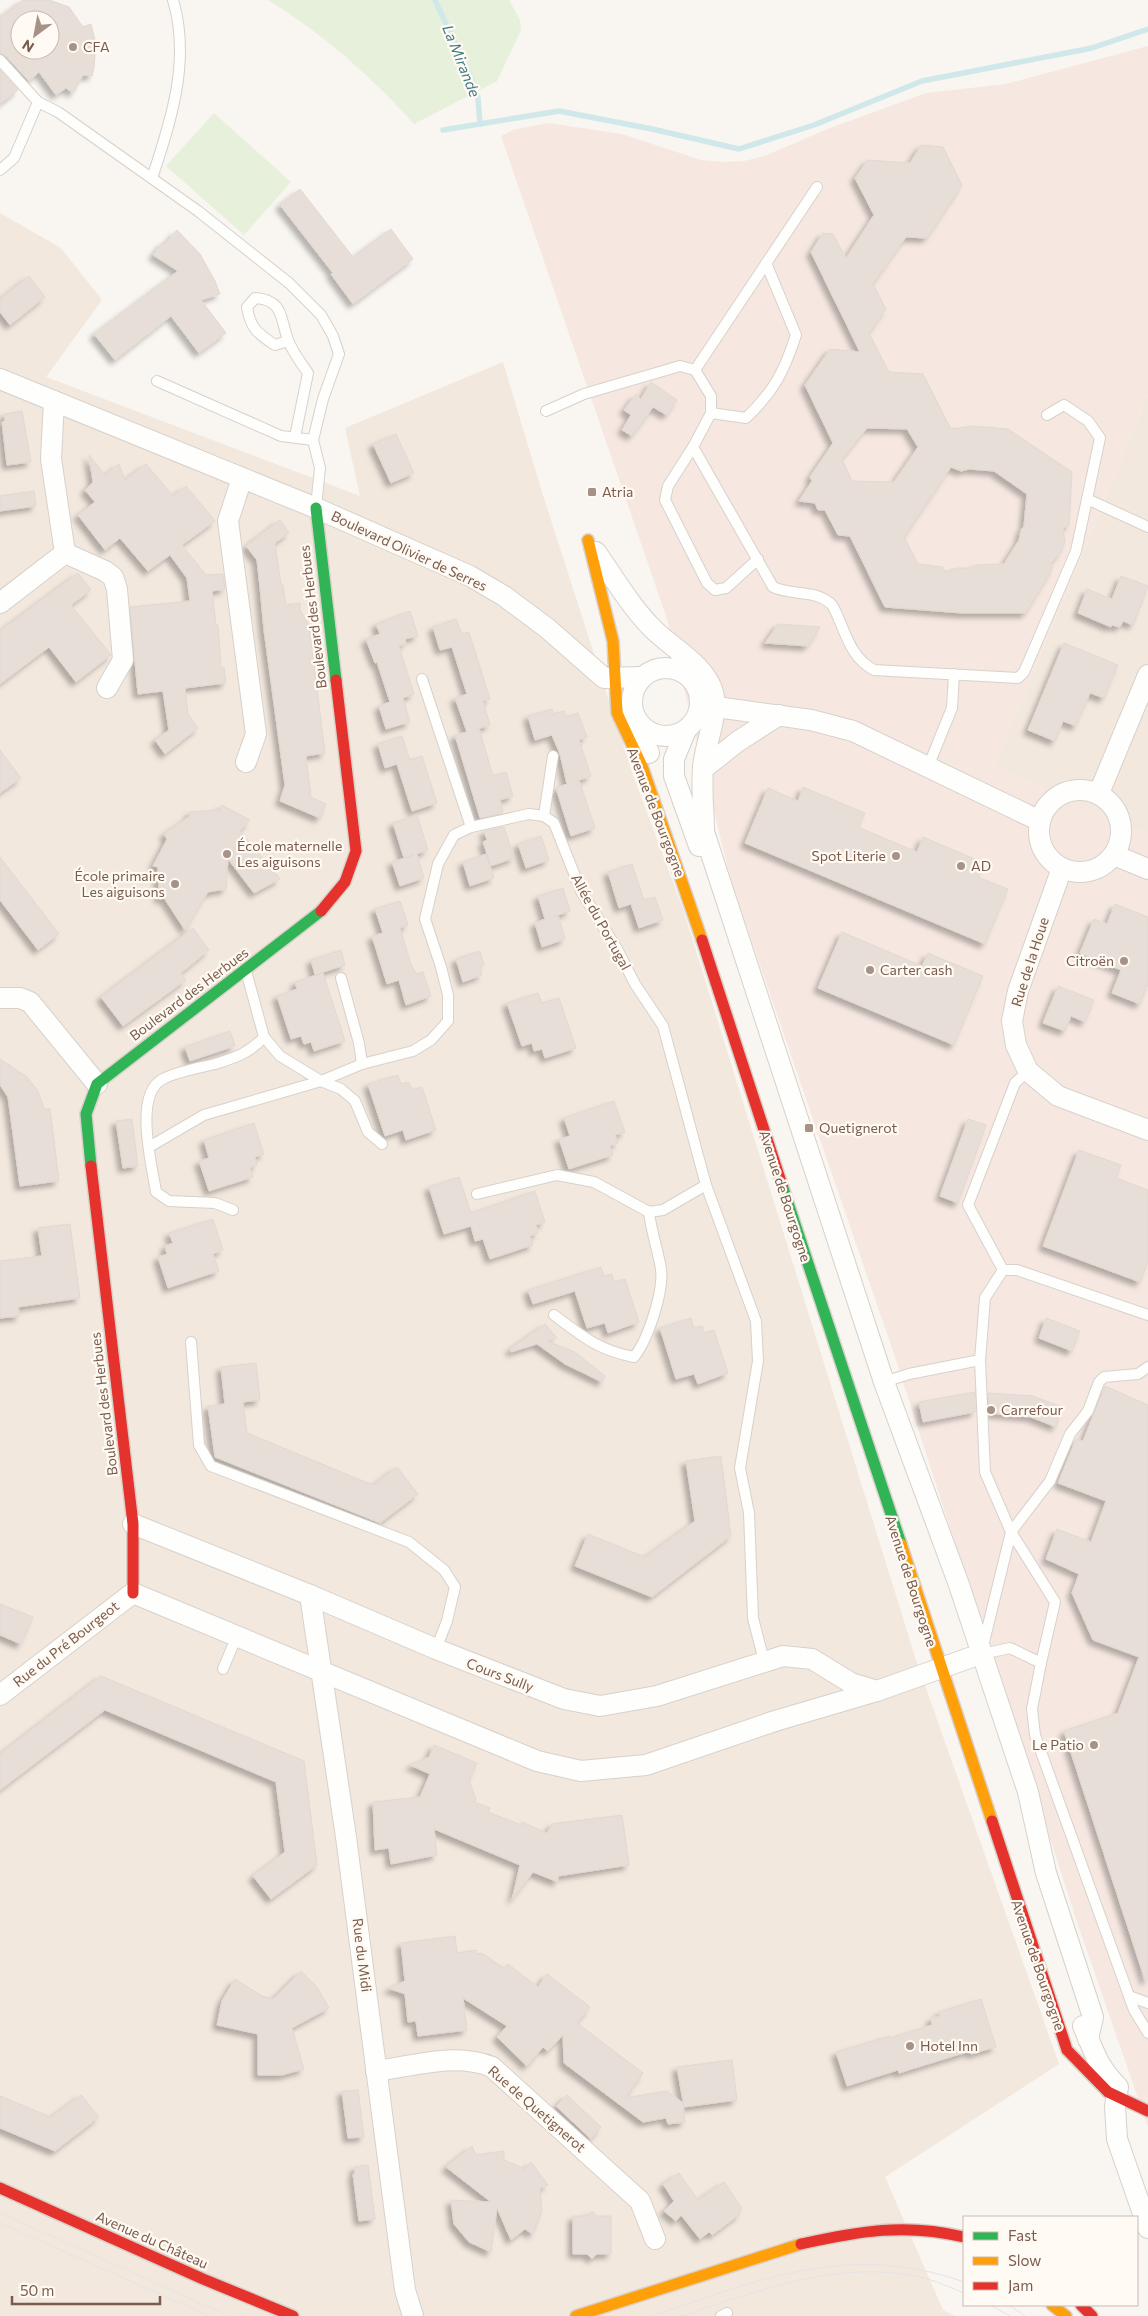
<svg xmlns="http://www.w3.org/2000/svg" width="1148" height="2316" font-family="Commissioner,sans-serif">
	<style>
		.residential { fill: #f2e8de }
		.commercial { fill: #f6e8e1 }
		.green { fill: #e7f0db }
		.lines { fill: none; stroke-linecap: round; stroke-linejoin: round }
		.stream { stroke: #d0e8ea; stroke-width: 5.5 }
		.building { fill: #e6ded7; stroke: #e2d8d2; fill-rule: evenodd; filter: url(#shadow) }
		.lane-casing { stroke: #d7d1cb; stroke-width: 12 }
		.street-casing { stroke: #d7d1cb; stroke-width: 22 }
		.fast-casing { stroke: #d9d2cb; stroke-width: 14 }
		.slow-casing { stroke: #d9d2cb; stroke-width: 14 }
		.jam-casing { stroke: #d9d2cb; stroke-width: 14 }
		.lane { stroke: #fefefd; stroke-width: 10 }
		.street { stroke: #fefefd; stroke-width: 20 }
		.fast { stroke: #30b455; stroke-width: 11 }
		.slow { stroke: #ff9f0a; stroke-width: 11 }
		.jam { stroke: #e5322d; stroke-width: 11 }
		.tram { stroke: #e6e3e7; stroke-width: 1 }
		.poi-dot { fill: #a69286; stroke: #fffaf3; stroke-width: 2 }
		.labels { text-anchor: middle; stroke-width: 4.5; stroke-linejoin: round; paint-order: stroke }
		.poi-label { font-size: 14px; fill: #7a5c4d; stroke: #fffaf3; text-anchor: start }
		.street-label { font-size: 14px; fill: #7a5c4d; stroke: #fffaf3 }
		.water-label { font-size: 15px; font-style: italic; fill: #437c86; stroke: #fffaf3 }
	</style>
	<defs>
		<filter id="shadow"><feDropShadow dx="-4.5" dy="4.5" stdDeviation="2.5" flood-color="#0004"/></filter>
	</defs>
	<rect width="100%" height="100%" fill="#f9f5f0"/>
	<!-- residential -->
	<g class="residential">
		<polygon points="0,213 61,248 102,300 46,377 360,496 345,428 503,362 541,489 633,775 683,909 916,1660 1059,2064 885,2177 943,2310 955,2316 0,2316"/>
		<polygon points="1148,395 1148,834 994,767"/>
	</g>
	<!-- commercial -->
	<polygon class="commercial" points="1148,46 1148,395 994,767 1148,834 1148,2127 1077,1922 894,1354 731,881 667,619 501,136 513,130 548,123 622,134 701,160 722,162 744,161 764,156 830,128 926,93 1006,84"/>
	<!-- green -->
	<g class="green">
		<path d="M268 0H509L520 20 521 30 497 81 414 124C371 76 323 34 268 0Z"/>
		<polygon points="214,113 291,182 244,235 166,166"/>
	</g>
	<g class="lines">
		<!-- stream -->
		<g class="stream">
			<polyline points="435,0 467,69 478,98 480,124"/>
			<polyline points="443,130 559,111 652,129 739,149 814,125 922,81 1092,48 1148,29"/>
		</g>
	</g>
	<!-- building -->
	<g class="building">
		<path d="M23 0H49L69 7 83 27 91 24 96 44 94 67 92 76 83 75 73 93 66 88 56 95 39 72 29 81 5 55 0 53V17ZM20 20H50V50H20Z"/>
		<polygon points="0,70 18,90 0,104"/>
		<path d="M921 145 943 147 962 185 927 238 906 237 873 284 886 309 869 333 889 372 923 374 951 429 974 426 1008 429 1072 472 1069 525 1063 528 1065 542 1060 553 1051 563 1053 568 1026 613H962L885 607 850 536 838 535 825 510H818L815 503 799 501 812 481 810 477 833 443 805 385 830 349 860 352 811 252 823 233 833 234 846 258 874 215 855 178 868 160 910 163ZM867 428 907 429 918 447 894 482 852 481 842 459ZM951 467 961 471 969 469 994 471 1027 494 1024 526 1021 530 1019 540 1004 564 976 565 972 568H957L945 572 943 567 918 564 904 537Z"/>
		<polygon points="300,189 353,257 391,229 413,259 353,304 331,274 333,273 280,205"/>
		<polygon points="177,230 200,254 215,281 220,294 201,300 226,333 199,353 171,316 115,360 94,334 178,271 153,255 163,242 165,244"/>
		<polygon points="29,276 45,297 10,325 0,312 0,299"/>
		<polygon points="651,382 677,400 667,415 653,407 632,436 622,430 631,415 624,410 636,394 641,399"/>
		<polygon points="22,411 31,462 7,465 2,422 5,421 4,414"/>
		<polygon points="396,434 414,473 391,483 373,444"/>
		<polygon points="89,455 105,475 119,464 125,480 146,464 173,496 186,486 215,521 182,545 206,575 223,574 225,589 212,591 216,625 218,625 221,668 224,668 226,683 185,688 188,714 198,728 165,754 155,740 169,730 163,691 138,694 130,607 190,601 187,578 170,555 148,571 120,538 105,550 78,515 95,502 85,490 93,482"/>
		<polygon points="34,491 36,506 0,511 0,496"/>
		<polygon points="280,520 289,533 275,543 281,585 283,585 286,605 300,603 300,610 309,625 325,753 306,756 311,797 326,804 320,818 280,801 285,785 264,630 260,587 257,560 246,546"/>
		<polygon points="78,573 91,590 71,605 111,655 76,682 49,647 0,684 0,631"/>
		<polygon points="1121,576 1148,586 1133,625 1123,621 1120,627 1112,625 1111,627 1078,613 1087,589 1112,599"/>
		<polygon points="410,611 418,636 405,639 406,644 399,646 414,694 403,698 410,722 386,729 379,706 390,702 377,662 375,663 366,639 380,634 376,624"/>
		<polygon points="456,619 462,634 469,632 490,699 483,701 490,725 477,729 479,728 493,776 506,772 513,796 500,800 503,811 500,814 480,818 455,735 467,732 455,698 467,694 452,647 440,650 433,627"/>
		<polygon points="778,624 820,627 808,646 765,643"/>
		<polygon points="1064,643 1118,665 1104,698 1090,693 1076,726 1063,721 1055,741 1028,730"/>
		<polygon points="552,709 553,714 564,711 566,717 578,713 587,737 579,740 591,776 577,781 579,780 595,828 571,836 556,788 567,784 560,754 552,735 535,740 528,716"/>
		<polygon points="402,736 410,760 422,756 437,803 412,811 397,764 385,768 378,744"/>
		<polygon points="0,750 21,778 0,793"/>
		<polygon points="803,787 865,813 858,827 917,852 923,837 984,863 978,877 1008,889 985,944 745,843 768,788 798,801"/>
		<polygon points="222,805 250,820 240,831 280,879 254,893 228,859 226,889 208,892 185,930 164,898 159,899 158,867 153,866 167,839 164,834 190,816 189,812 220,810"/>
		<polygon points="417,815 428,850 417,854 424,878 400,886 392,862 414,855 404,858 393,823"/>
		<polygon points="504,827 514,858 491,866 483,842 487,840 484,831"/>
		<polygon points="541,836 549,860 526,868 518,844"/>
		<polygon points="486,854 494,878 470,886 463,862"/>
		<polygon points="0,857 59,934 38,950 0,900"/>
		<polygon points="632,864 644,900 655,897 663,920 639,928 631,904 619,908 608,872"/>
		<polygon points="563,888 570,911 553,917 558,915 565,939 542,947 535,923 545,919 538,896"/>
		<polygon points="400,901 408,925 400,928 411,964 416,974 423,972 431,996 406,1005 399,980 387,984 372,936 383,933 375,909"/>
		<polygon points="1115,904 1148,917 1148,984 1140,1004 1112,993 1121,970 1080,953 1094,919 1107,924"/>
		<polygon points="193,928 209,950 181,973 186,980 123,1026 101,997"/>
		<polygon points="842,932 922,966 928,953 983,976 954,1045 818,988"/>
		<polygon points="341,950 345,965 315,975 311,960"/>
		<polygon points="480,951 484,965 479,967 482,975 463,982 456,959"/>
		<polygon points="323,973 345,1041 314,1051 311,1042 304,1044 301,1036 291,1039 277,996 297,989 295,982"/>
		<polygon points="1058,986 1094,1000 1085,1022 1071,1016 1065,1031 1043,1023"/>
		<polygon points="538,993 542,1003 559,998 576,1048 545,1058 542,1049 534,1051 532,1043 522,1046 507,1003"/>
		<polygon points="230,1031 235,1046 190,1061 185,1047"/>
		<polygon points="0,1059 26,1076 38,1091 44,1109 50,1109 59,1181 20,1186 8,1097 0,1085"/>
		<polygon points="398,1075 401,1084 409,1082 412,1090 422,1087 436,1130 406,1140 403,1130 385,1136 368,1084"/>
		<polygon points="614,1101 625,1132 615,1135 618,1143 610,1146 613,1155 569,1169 559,1139 570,1136 564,1118"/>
		<polygon points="132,1119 138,1166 123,1168 116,1121"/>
		<polygon points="968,1119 986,1125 958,1203 940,1196"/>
		<polygon points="254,1123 264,1154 255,1157 257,1165 250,1168 253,1177 209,1191 199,1161 209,1158 204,1140"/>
		<polygon points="1079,1150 1121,1165 1116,1178 1148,1190 1148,1262 1140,1282 1043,1246"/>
		<polygon points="459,1177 471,1213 535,1191 545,1222 536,1225 538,1233 530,1236 533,1245 490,1259 483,1239 475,1241 471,1226 444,1234 429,1187"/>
		<polygon points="213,1219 223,1250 213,1254 219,1271 168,1288 158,1257 167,1254 165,1246 173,1243 169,1233"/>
		<polygon points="70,1224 80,1298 18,1307 20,1316 0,1318 0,1261 42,1256 38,1228"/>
		<polygon points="601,1267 604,1276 612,1274 614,1282 625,1279 639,1322 608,1333 605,1323 587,1328 575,1291 533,1304 528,1290"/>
		<polygon points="691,1318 694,1328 702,1326 704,1333 714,1330 728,1373 698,1384 694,1374 676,1379 660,1328"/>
		<polygon points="1046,1318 1080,1331 1072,1351 1039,1338"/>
		<polygon points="545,1324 557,1338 547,1341 575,1352 605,1376 602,1382 565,1364 537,1344 511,1352 510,1349"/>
		<polygon points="256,1363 260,1400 243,1402 247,1433 373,1485 397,1467 418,1494 380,1523 215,1457 208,1406 225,1404 221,1367"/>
		<polygon points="1105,1386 1148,1405 1148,1980 1145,1980 1064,1731 1118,1713 1139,1657 1093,1640 1072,1593 1079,1574 1046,1559 1057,1529 1091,1542 1106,1501 1058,1483 1076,1439 1083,1441"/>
		<polygon points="975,1392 975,1412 923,1422 919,1402"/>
		<polygon points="988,1393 1033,1396 1062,1407 1056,1427 1031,1417 989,1413"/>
		<polygon points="721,1456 731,1536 652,1597 575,1566 588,1534 645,1557 695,1521 686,1461"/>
		<polygon points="0,1604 33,1617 21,1644 0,1635"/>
		<polygon points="101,1676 304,1761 317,1865 271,1899 253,1876 285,1852 276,1782 105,1710 0,1790 0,1754"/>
		<polygon points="434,1745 477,1763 469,1780 476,1799 474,1802 490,1808 488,1812 521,1825 522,1822 547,1833 552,1824 622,1815 629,1865 558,1876 558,1882 533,1872 512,1900 520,1865 434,1829 437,1855 391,1864 389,1848 375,1850 373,1802 420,1797 430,1774 410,1765 429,1757"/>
		<polygon points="455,1936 457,1953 476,1950 476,1954 482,1953 505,1969 508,1964 538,1987 547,1974 590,2007 577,2023 643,2073 625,2098 667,2091 683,2103 685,2122 668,2124 666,2118 643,2122 564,2063 563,2035 548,2051 543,2047 527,2066 497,2037 507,2026 463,1998 467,2030 418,2036 416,2021 408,2022 405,1994 388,1988 405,1981 401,1943"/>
		<polygon points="301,1971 317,1987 329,2008 292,2028 304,2069 282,2075 258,2075 258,2034 217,2025 222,2001 235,1979 262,1996 273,1999"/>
		<polygon points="981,1999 996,2047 971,2054 970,2051 899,2073 898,2070 847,2086 836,2052 889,2036 890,2038 932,2025 931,2018 940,2016 939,2012"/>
		<polygon points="732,2060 737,2100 684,2107 677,2067"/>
		<polygon points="358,2090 364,2137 348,2138 342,2091"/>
		<polygon points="81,2095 99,2117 55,2151 0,2128 0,2096 51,2117"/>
		<polygon points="567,2095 601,2127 591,2139 556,2106"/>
		<polygon points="472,2146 476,2155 504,2151 504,2160 525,2169 531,2162 548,2185 540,2188 542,2211 533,2234 525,2229 511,2240 497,2208 491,2252 469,2242 454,2224 451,2200 491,2202 446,2167"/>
		<polygon points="368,2165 375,2219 359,2221 353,2174 355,2174 354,2167"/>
		<polygon points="679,2173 698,2200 724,2182 742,2208 739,2211 740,2214 712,2235 709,2232 700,2239 681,2215 676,2221 664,2211 674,2201 663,2184"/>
		<polygon points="592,2211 597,2216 611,2216 611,2254 597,2254 592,2259 587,2254 573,2254 573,2216 587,2216"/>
	</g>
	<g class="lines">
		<defs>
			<g id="lane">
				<polyline points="0,60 38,102 58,112 198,211 289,283 321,315 333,336 339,354 323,399 313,440 320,468 316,507"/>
				<polyline points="0,170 14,158 38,102"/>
				<path d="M152 178C171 121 191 60 173 0"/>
				<path d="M288 341 275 345C258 334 250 328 247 307L255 298C284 300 280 318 288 340 292 351 301 363 308 373L295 437"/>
				<polyline points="695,370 817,187"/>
				<polyline points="157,381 281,436 313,440"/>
				<polyline points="546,411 584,394 680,366 695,370 711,396 711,413 693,447 668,486 665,500 707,583 715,590 726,588 758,559"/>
				<path d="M711 413 746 418C774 391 784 372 796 335L766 263"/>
				<path d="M693 447 773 587C792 596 815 589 831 604 834 607 836 613 838 617 847 638 853 659 874 670L1018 678 1024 672 1076 551 1100 438 1088 421 1064 405 1047 415"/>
				<polyline points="1087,499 1148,527"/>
				<polyline points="422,679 471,827"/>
				<polyline points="928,767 952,708 954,674"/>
				<polyline points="544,816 553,756"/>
				<polyline points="341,978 359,1043 362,1064"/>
				<polyline points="264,1037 280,1056 321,1081 341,1089 355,1101 368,1132 382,1144"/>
				<polyline points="149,1147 204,1115 321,1081 362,1064 413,1051 431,1040 448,1021 448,995 441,967 425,919 438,864 454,835 471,827 529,814 544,816 554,823 581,891 617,949 635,984 663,1026 706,1185 756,1321 758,1361 740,1468 749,1513 753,1618 764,1661"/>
				<polyline points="477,1194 557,1175 594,1182 649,1212 663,1210 706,1185"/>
				<path d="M233 1210 215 1203 169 1201 156 1192C152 1165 133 1094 163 1079 178 1071 199 1068 215 1064 234 1058 250 1053 264 1037L246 971"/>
				<polyline points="1003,1270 968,1205 1015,1083 1028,1071"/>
				<path d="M554 1315C582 1336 598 1350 634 1357 648 1340 664 1291 661 1269 658 1250 651 1231 649 1212"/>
				<polyline points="191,1342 199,1445 211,1466 409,1542 444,1570 455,1587 447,1621 436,1649"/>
				<polyline points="884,1382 909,1374 980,1360"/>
				<polyline points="983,1646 1011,1532 1050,1481 1070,1434 1088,1411 1099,1382 1104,1377 1138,1374 1148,1367"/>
				<polyline points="982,1654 1010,1648 1041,1663 1032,1709 1035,1735 1134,2010 1148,2033"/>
				<polyline points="1041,1663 1055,1602 1011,1532 985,1472 980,1360 985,1298 1003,1270 1017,1270 1148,1315"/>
				<polyline points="223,1669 237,1636"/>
				<polyline points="1129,1996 1148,2003"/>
				<polyline points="721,2316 727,2313"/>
			</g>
			<g id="street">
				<polyline points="0,379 316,508 470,576 504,596 547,628 604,678 642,677"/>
				<polyline points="242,478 228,521 256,734 246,762"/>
				<path d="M596 552C614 578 631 607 653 629 672 648 705 665 713 692 719 716 705 743 703 767 701 788 704 811 704 832L884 1382 958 1582 1028 1792 1046 1873 1093 2017 1088 2039"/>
				<polyline points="65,553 105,571 113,577 117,589 123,660 107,688"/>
				<polyline points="0,603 65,553 51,459 54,401"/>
				<circle cx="666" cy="702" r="34"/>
				<polyline points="702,705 811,720 853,731 1040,821"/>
				<polyline points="637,722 649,753"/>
				<polyline points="686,730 674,759 674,776 699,846"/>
				<polyline points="703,769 737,742 779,715"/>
				<circle cx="1080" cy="831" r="41"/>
				<polyline points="1099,793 1148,675"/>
				<polyline points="1114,855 1148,869"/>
				<polyline points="1062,868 1018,991 1012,1021 1016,1045 1028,1071 1058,1096 1148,1130"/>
				<polyline points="0,998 20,998 30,1002 97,1084"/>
				<polyline points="133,1524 310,1595 436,1649 564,1699 600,1706 657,1696 783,1656 812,1659 851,1683 877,1691"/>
				<polyline points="310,1595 346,1837 405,2290 413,2316"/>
				<polyline points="0,1695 133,1593 537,1761 581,1771 646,1765 775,1721 877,1691 972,1657"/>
				<path d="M1083 2026C1095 2053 1097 2066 1118 2087L1115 2106 1117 2139 1148 2228"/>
				<path d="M376 2071C413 2066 456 2052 492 2067L640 2201 655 2239"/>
			</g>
			<g id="fast">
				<polyline points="316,508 336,680"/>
				<polyline points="91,1166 86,1114 97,1084 321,911"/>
				<polyline points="782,1185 901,1544"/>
			</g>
			<g id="slow">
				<polyline points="588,540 613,641 617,713 642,766 702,940"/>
				<polyline points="901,1544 992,1821"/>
				<polyline points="1052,2305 1066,2316"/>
				<polyline points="576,2316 801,2244"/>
			</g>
			<g id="jam">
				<polyline points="321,911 345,882 356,851 336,680"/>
				<polyline points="702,940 782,1185"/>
				<polyline points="91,1166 133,1524 133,1593"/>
				<polyline points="992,1821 1067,2050 1108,2092 1148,2111"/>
				<polyline points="0,2188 203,2279 293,2316"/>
				<path d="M801 2244C860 2231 905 2223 964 2237"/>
				<polyline points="1081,2305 1092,2316"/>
			</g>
		</defs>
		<!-- lane casing -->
		<use href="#lane" class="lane-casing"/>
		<!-- street casing -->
		<use href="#street" class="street-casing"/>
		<!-- fast casing -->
		<use href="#fast" class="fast-casing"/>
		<!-- slow casing -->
		<use href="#slow" class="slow-casing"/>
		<!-- jam casing -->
		<use href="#jam" class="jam-casing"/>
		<!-- lane -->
		<use href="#lane" class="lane"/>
		<!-- street -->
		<use href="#street" class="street"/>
		<!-- fast -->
		<use href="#fast" class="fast"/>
		<!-- slow -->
		<use href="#slow" class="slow"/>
		<!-- jam -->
		<use href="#jam" class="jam"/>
		<!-- tram -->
		<g class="tram">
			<polyline points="0,2213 229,2316"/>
			<polyline points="0,2223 209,2316"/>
			<polyline points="990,2305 1010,2316"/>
			<polyline points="1009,2305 1025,2316"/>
			<path d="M651 2316C759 2280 850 2241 964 2282"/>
			<path d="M682 2316C761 2290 844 2257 928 2279 940 2283 952 2288 964 2293"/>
		</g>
	</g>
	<!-- markers -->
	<g class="poi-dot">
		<circle cx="73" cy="47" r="5"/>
		<rect x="587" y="487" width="10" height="10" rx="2.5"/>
		<circle cx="227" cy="854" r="5"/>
		<circle cx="896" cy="856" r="5"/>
		<circle cx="961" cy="866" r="5"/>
		<circle cx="175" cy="884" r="5"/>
		<circle cx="1124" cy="961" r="5"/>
		<circle cx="870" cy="970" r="5"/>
		<rect x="804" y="1123" width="10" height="10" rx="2.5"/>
		<circle cx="991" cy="1410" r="5"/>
		<circle cx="1094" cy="1745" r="5"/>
		<circle cx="910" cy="2046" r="5"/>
	</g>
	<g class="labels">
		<!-- poi labels -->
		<g class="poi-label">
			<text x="83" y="52">CFA</text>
			<text x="602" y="497">Atria</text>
			<text x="237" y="851">École maternelle<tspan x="237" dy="16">Les aiguisons</tspan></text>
			<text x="886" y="861" text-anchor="end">Spot Literie</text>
			<text x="971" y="871">AD</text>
			<text x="165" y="881" text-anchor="end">École primaire<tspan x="165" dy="16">Les aiguisons</tspan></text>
			<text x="1114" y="966" text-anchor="end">Citroën</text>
			<text x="880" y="975">Carter cash</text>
			<text x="819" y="1133">Quetignerot</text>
			<text x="1001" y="1415">Carrefour</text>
			<text x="1084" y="1750" text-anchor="end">Le Patio</text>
			<text x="920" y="2051">Hotel Inn</text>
		</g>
		<!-- street labels -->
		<g class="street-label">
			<text transform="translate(409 551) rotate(25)" y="5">Boulevard Olivier de Serres</text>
			<text transform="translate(313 617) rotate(-97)" y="5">Boulevard des Herbues</text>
			<text transform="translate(656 812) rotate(69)" y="5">Avenue de Bourgogne</text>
			<text transform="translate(601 922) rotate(61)" y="5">Allée du Portugal</text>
			<text transform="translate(1030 962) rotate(-72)" y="5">Rue de la Houe</text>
			<text transform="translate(189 994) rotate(-37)" y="5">Boulevard des Herbues</text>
			<text transform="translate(785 1196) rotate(72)" y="5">Avenue de Bourgogne</text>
			<text transform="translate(104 1404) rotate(-97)" y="5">Boulevard des Herbues</text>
			<text transform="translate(911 1581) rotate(72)" y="5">Avenue de Bourgogne</text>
			<text transform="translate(66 1644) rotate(-38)" y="5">Rue du Pré Bourgeot</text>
			<text transform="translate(500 1675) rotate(21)" y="5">Cours Sully</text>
			<text transform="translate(362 1955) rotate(83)" y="5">Rue du Midi</text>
			<text transform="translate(1038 1965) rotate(71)" y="5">Avenue de Bourgogne</text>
			<text transform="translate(537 2109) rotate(41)" y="5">Rue de Quetignerot</text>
			<text transform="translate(152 2240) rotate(24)" y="5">Avenue du Château</text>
		</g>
		<!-- water labels -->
		<g class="water-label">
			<text transform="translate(461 61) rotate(68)" y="5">La Mirande</text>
		</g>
	</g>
	<!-- legend -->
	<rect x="963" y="2216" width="175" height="90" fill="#fffaf3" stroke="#cabbb1"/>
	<rect x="973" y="2232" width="25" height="8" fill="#30b455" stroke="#cabbb1"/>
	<text x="1008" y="2241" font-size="15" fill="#7a5c4d">Fast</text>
	<rect x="973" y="2257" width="25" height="8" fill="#ff9f0a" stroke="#cabbb1"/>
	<text x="1008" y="2266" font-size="15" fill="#7a5c4d">Slow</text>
	<rect x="973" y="2282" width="25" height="8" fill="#e5322d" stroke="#cabbb1"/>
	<text x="1008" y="2291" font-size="15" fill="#7a5c4d">Jam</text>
	<!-- north arrow -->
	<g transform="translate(35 35) rotate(212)"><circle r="24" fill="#fffaf3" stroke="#cabbb1"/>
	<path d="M0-4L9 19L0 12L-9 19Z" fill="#a69286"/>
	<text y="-8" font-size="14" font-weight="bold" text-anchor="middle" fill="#7a5c4d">N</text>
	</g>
	<!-- scale -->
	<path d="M12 2296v8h148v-8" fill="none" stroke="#7a5c4d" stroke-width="2.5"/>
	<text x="20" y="2296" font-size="15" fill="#7a5c4d" stroke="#fffaf3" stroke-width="4" paint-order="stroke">50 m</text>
</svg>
